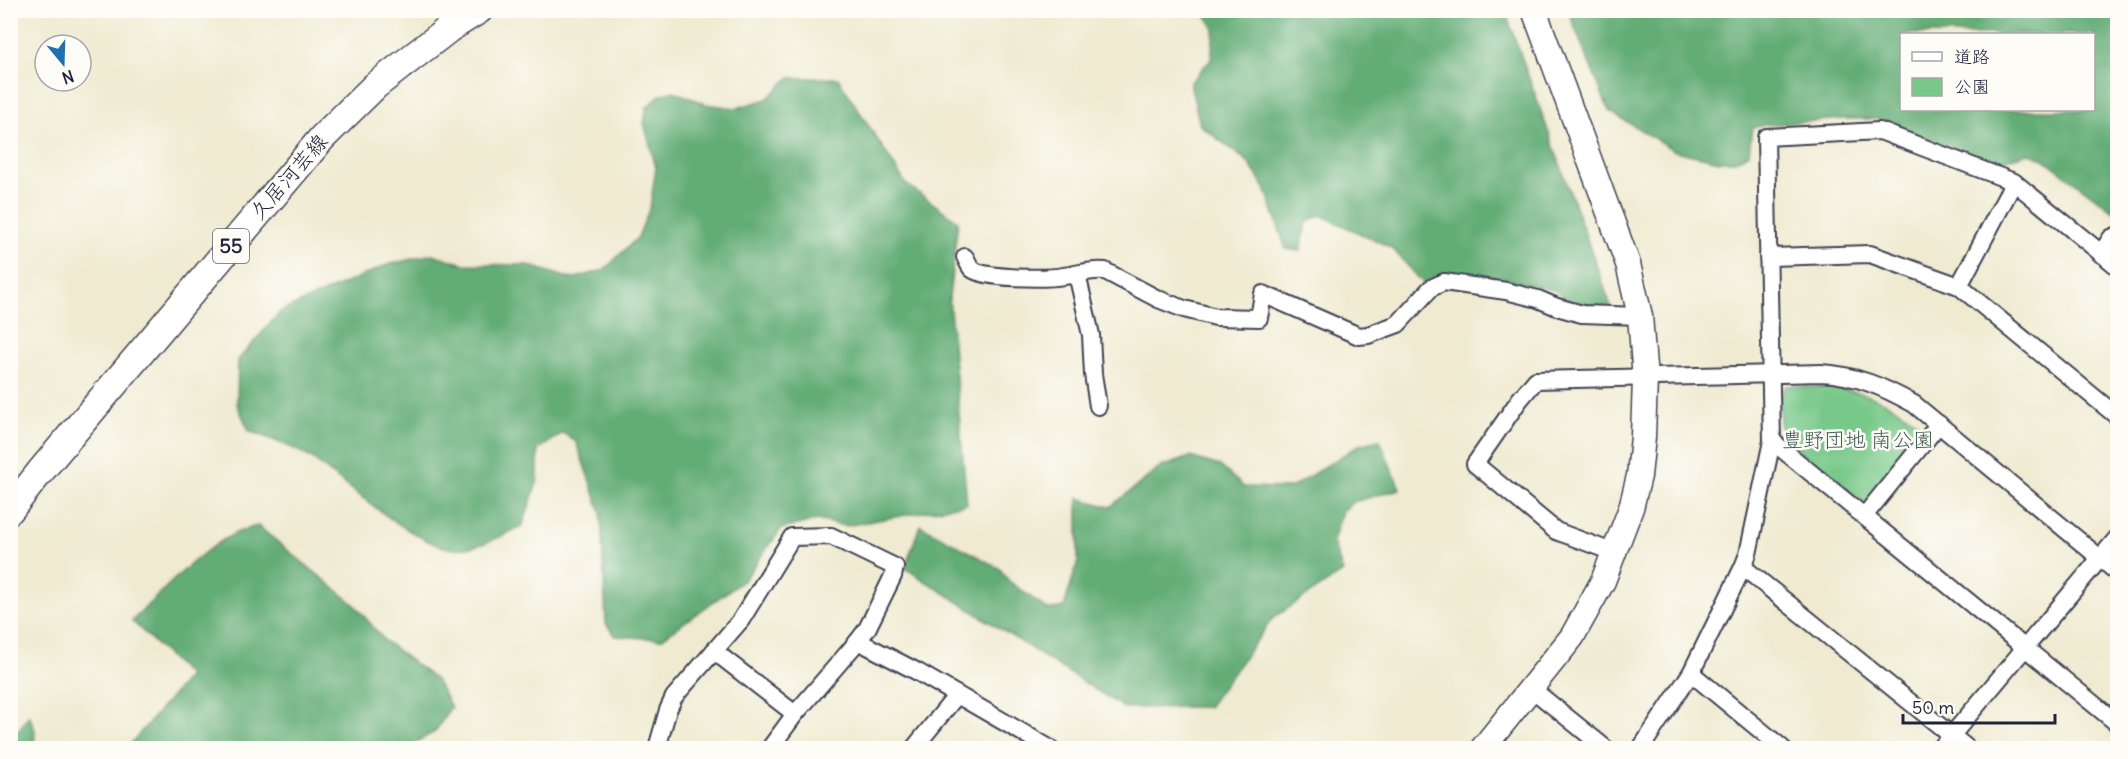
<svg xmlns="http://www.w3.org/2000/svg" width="2128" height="759" font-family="Delius,'Klee One',sans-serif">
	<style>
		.green { fill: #78c889; stroke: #4d7562; stroke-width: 1.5 }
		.forest { fill: #62ac75; stroke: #426758; stroke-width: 1.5; fill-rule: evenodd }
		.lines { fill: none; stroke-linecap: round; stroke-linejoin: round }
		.street-casing { stroke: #414051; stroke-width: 20 }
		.secondary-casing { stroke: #414051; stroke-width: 27 }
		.primary-casing { stroke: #414051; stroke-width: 30 }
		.street { stroke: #fff; stroke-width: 16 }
		.secondary { stroke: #fff; stroke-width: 24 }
		.primary { stroke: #fff; stroke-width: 27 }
		.labels { text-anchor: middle; stroke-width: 5; stroke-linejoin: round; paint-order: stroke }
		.shield { fill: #fdfcf7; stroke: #646373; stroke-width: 1.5 }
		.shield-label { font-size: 20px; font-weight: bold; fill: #22223b }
		.street-label { font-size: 21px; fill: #22223b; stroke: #fdfcf7 }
		.park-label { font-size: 21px; fill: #405c56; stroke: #fdfcf7 }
	</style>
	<rect width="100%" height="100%" fill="#fdfcf7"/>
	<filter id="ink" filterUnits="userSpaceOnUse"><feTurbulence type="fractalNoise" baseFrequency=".0167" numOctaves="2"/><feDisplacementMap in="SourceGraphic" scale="12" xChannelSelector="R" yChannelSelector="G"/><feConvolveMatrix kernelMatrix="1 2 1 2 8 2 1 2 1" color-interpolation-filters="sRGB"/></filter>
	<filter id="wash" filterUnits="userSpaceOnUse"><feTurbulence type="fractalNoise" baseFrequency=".008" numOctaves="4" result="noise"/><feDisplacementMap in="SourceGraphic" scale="24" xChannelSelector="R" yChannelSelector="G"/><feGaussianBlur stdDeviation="1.35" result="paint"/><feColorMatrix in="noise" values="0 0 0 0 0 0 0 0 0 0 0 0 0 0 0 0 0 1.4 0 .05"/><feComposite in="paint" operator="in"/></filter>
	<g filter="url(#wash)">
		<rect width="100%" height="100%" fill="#efead0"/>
		<!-- green -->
		<path class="green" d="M1786 386C1846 387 1879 390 1927 430L1866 504 1781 436 1779 397Z"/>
		<!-- forest -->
		<g class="forest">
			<polygon points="1302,10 1364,15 1391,10 1505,11 1611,306 1581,310 1556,291 1497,277 1481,275 1452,286 1422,282 1392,248 1320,215 1307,222 1300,251 1286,249 1265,188 1248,162 1200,125 1190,83 1211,59 1214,29 1206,16 1198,11"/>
			<path d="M1568 11H2117V214L2044 159 2028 153 1999 162 1984 160 1879 119H1843L1765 125 1752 128 1749 153 1735 161H1719L1675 151 1609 111ZM1902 34H2094V110H1902Z"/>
			<path d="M789 78H838L906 184 958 221 949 298 967 504 845 526 817 520 781 529 744 580 661 639 615 636 606 624 601 513 576 442 563 433 538 450V480L523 525C500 537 482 548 455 549 419 549 343 481 312 459 292 446 271 439 249 431L237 404 238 360 281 311 387 265 432 254 464 264 527 265 572 279 604 270 638 237 650 207 656 168 644 123 647 107 660 95 674 91 705 104 737 108 767 99Z"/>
			<polygon points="1380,440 1400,489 1353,502 1342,512 1333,542 1343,572 1273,618 1208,707 1124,708 905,568 920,525 999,568 1009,581 1048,610 1064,607 1078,561 1078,498 1110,507 1161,467 1190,457 1220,466 1244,487 1291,488 1359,445"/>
			<path d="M258 526 354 604 385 641 436 680 451 707 435 732 405 748H127L189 676 132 621C165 589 212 534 258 526Z"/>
			<polygon points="29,715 35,730 34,748 11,748 11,741"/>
		</g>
	</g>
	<g filter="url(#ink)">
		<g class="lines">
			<defs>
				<g id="street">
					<polyline points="2101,254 2111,238 2118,235"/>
					<path d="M965 257C967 260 969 266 972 269 985 279 1047 279 1064 276 1079 274 1091 269 1105 271L1158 299 1184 309 1216 317 1259 318 1263 294 1359 336 1368 335 1398 324 1431 288 1444 282 1506 291 1538 299 1557 307 1582 314 1640 316"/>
					<polyline points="1768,257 1870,254 1959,286 2118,417"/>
					<polyline points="1077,274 1091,335 1093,374 1098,406"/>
					<polyline points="1959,286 2014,182"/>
					<polyline points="1772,441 2118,724"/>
					<polyline points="1865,515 1939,424"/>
					<path d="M1615 553 1556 531 1475 464 1520 399 1536 380 1821 373C1857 375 1883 387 1914 404L2118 573"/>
					<polyline points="1743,567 1967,748"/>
					<polyline points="714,651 795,714"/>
					<polyline points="1691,673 1782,748"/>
					<polyline points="1532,689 1605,748"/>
					<polyline points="657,748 668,710 674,697 741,620 792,537 831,536 895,567 893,576 867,629 858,641 916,671 1049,748"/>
					<polyline points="770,748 795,714 858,641"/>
					<polyline points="914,748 957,695"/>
					<polyline points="1641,748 1691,673 1743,567 1748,554 1772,441 1766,137 1880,131 2014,182 2118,267"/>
					<polyline points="1941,748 2118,537"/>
				</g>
				<polyline id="secondary" points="1483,748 1572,637 1603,581 1631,508 1639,476 1643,437 1645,379 1640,316 1628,264 1534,10"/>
				<polyline id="primary" points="10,510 40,472 322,138 375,86 450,28 479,10"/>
			</defs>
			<!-- street casing -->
			<use href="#street" class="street-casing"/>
			<!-- secondary casing -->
			<use href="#secondary" class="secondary-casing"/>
			<!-- primary casing -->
			<use href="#primary" class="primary-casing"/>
			<!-- street -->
			<use href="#street" class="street"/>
			<!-- secondary -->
			<use href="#secondary" class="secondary"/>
			<!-- primary -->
			<use href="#primary" class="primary"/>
		</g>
	</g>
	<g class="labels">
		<!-- shield labels -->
		<rect class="shield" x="213" y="229" width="36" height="34" rx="4.5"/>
		<g class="shield-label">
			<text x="231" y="253">55</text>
		</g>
		<!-- street labels -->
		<g class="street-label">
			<text transform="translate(289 177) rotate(-49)" y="7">久居河芸線</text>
		</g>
		<!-- park labels -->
		<g class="park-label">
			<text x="1858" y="447">豊野団地 南公園</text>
		</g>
	</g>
	<!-- margin -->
	<rect width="2128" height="759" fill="none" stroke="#fdfcf7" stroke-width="36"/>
	<!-- legend -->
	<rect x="1900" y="33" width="195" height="78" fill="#fdfcf7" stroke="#a5a5ac" stroke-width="1.5"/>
	<rect x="1912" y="52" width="30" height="9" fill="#ffffff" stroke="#a5a5ac" stroke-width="1.5"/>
	<text x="1954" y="63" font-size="18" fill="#22223b">道路</text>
	<rect x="1912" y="78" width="30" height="18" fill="#78c889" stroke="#a5a5ac" stroke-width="1.5"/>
	<text x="1954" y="93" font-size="18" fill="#22223b">公園</text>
	<!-- north arrow -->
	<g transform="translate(63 63) rotate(161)"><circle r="28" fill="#fdfcf7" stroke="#a5a5ac" stroke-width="1.5"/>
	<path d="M0-4.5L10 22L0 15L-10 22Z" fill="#1f6fb2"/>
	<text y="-9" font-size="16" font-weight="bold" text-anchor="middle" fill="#22223b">N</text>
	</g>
	<!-- scale -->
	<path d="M1903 714v9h152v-9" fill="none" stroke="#22223b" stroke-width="3"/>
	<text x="1912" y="714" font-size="18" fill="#22223b" stroke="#fdfcf7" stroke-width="4.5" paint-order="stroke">50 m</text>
</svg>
